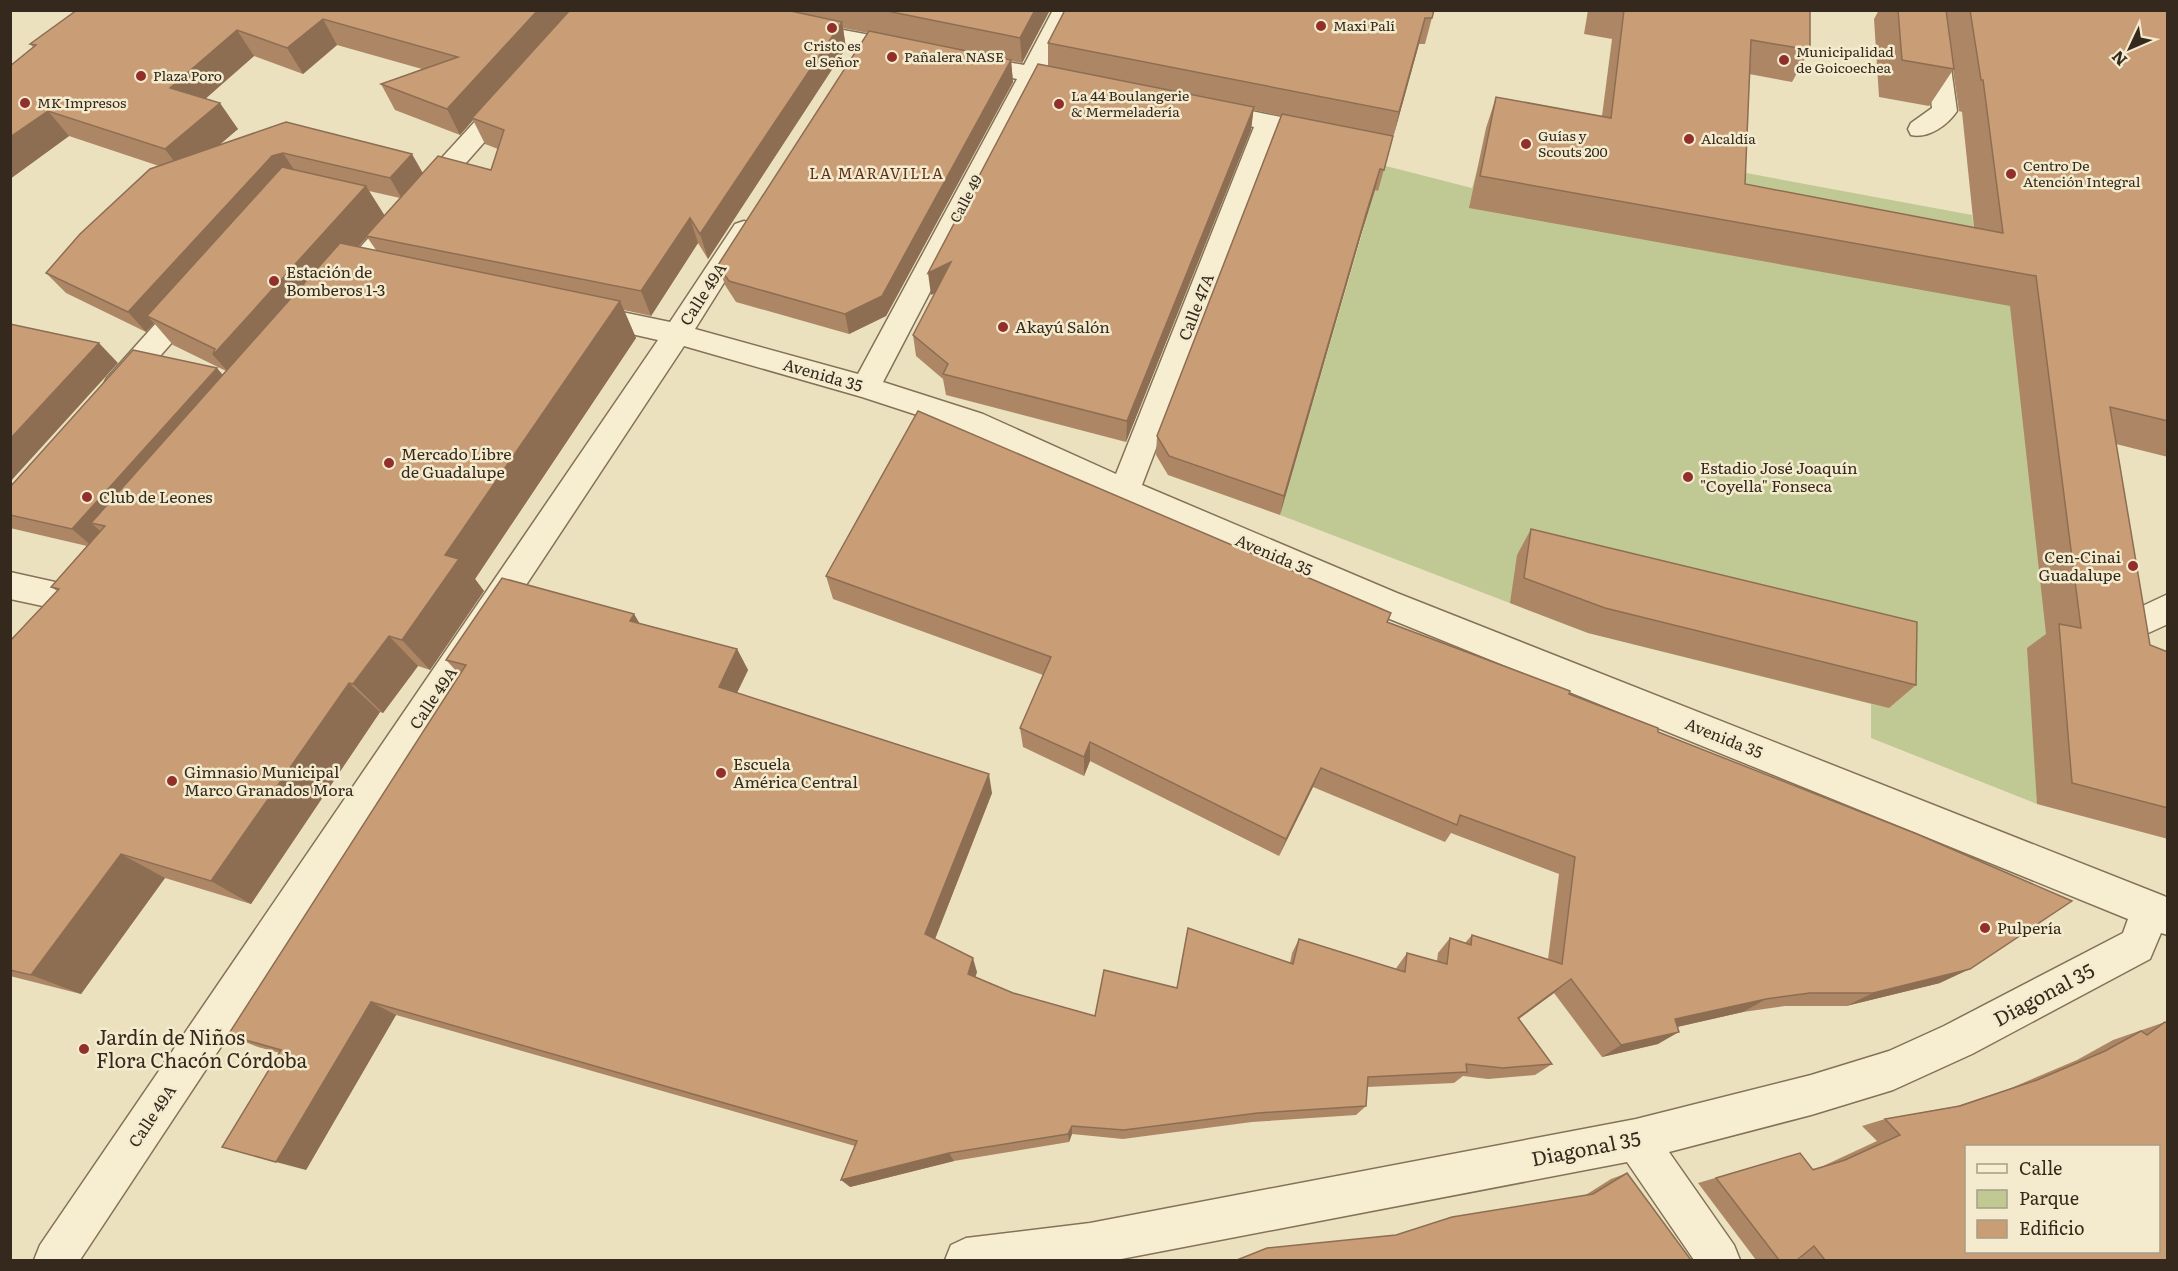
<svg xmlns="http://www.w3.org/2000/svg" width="2178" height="1271" font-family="Literata,serif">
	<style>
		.green { fill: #c0c994 }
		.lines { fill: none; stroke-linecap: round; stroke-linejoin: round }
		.minor-casing { stroke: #847258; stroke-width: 3 }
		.minor { fill: #f7eed2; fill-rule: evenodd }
		.wall { fill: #ad8765; fill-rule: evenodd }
		.shaded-wall { fill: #8d6e53 }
		.building { fill: #c99d76; stroke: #8d6e53; stroke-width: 1.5; fill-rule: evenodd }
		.poi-dot { fill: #912f2a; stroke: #f4ebce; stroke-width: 2 }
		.labels { text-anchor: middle; stroke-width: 5; stroke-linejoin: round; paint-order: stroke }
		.far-poi-label { font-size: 14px; fill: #34291c; stroke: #f4ebce; text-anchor: start }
		.far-street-label { font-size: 14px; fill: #34291c; stroke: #f4ebce }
		.far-neighbourhood-label { font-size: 15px; letter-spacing: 1.5px; fill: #5f2e1d; stroke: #f4ebce }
		.poi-label { font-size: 16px; fill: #34291c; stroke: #f4ebce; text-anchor: start }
		.street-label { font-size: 16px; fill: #34291c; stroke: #f4ebce }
		.near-street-label { font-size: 20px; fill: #34291c; stroke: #f4ebce }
		.near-poi-label { font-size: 20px; fill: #34291c; stroke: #f4ebce; text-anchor: start }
	</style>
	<rect width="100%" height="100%" fill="#ece1bf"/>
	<!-- green -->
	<polygon class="green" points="1382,165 1472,188 1478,167 1719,168 1972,215 1978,264 2045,276 2079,436 2037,804 1871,738 1871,704 1588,633 1280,515"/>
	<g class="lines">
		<defs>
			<g id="minor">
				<polygon points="1053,10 1076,10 1046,69 1085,78 1089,83 1085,88 1077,90 1039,83 883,382 983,414 1116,474 1254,127 1198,115 1195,110 1198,105 1207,102 1330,127 1333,133 1330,139 1321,141 1277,132 1142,485 1397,593 2164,896 2168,898 2168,935 2161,933 2150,959 1972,1054 1893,1090 1811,1115 1669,1152 1734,1245 1740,1260 1694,1260 1627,1162 1116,1260 945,1260 951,1245 966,1238 1090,1223 1636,1119 1811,1075 1889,1051 1944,1026 2123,933 2128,919 1375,613 1113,500 963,430 862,397 684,346 80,1260 34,1260 40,1245 658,340 578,322 574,315 578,308 588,305 670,322 735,224 744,221 753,224 757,230 695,329 858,374 1017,79 961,67 957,62 961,57 969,55 1024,65"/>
				<path d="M1921 10H1943L1957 111C1948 125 1928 139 1911 135L1908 129 1911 123 1932 108Z"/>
				<polygon points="801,22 907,42 915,44 919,49 915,54 907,56 793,34 789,29 793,24"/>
				<polygon points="509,91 518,94 521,99 518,104 353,291 343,294 333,291 329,284 333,277 500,94"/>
				<polygon points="192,291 202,294 206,301 202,308 127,394 117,397 107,394 103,386 107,378 182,294"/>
				<polygon points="10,572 82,588 87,598 82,608 71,612 10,599"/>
				<polygon points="2168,594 2168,624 2133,640 2121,636 2117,626 2121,616"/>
			</g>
		</defs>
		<!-- minor casing -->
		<use href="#minor" class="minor-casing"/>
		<!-- minor -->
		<use href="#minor" class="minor"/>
	</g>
	<!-- wall -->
	<g class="wall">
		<path d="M77 10H1050L1022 63 1011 61 1013 82 886 316 849 334 736 302 725 285 718 265 868 33 843 28 846 48 708 259 698 243 651 316 624 310 636 338 475 579 484 591 430 670 418 666 383 713 380 712 251 904 165 878 81 994 10 976V641L57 591 51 587 87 546 10 528V487L223 375 226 371 173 345 154 323 146 332 66 293 46 273 159 166 69 136 10 179V66L33 47 30 44ZM337 45 422 69 381 84 395 110 460 135 473 120 485 144 498 149 491 170 423 173 286 122 219 145 238 129 205 99 254 56 303 74ZM369 191 400 198 384 216ZM367 237 376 250 358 247Z"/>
		<polygon points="1434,10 1425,44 1419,44 1378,191 1375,190 1361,235 1280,515 1168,475 1156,455 1157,436 1281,116 1253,110 1251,130 1126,442 946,395 943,379 916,356 913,335 935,293 931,295 1048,66 1048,43"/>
		<polygon points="1588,10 1810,10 1810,50 1792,82 1749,74 1745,184 1974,228 1962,112 1959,111 1953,70 1929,106 1879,97 1874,19 1879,10 2168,10 2168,457 2116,444 2150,645 2168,652 2168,839 2037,804 2027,648 2046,634 2010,306 1469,208 1486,128 1496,97 1602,116 1612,39 1584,34"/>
		<polygon points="1531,529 1916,685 1889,708 1588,633 1510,603 1517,555"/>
		<polygon points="826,576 1391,613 1388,622 1569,694 1658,732 1940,983 1846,1006 1785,1006 1743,1012 1677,1027 1658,1044 1602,1057 1554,993 1519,1019 1552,1064 1535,1075 1488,1079 1463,1076 1454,1083 1367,1087 1366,1106 1356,1115 1252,1122 1123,1139 1072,1134 1069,1142 954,1161 850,1187 855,1146 396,1015 306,1170 280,1053 258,1047 228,1035 460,675 446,660 634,614 639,623 737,649 748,670 737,693 992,793 935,939 977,972 975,977 1013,993 1095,1016 1177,988 1188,928 1290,963 1292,953 1299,939 1396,969 1397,967 1407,953 1437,961 1438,953 1450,938 1465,943 1472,935 1548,959 1559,874 1451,833 1445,842 1313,787 1279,856 1090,761 1084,776 1023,747 1020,728 1043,675 833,599"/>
		<polygon points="2165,1022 2168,1260 1801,1260 1800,1258 1797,1260 1756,1260 1698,1183 1800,1153 1812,1169 1823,1166 1877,1141 1862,1126 1885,1119 1957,1106 2011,1088 2077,1060 2113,1040"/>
		<polygon points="1627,1173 1691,1260 1396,1235 1584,1196 1611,1179"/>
	</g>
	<!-- shaded-wall -->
	<g class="shaded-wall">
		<polygon points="538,10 573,10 472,118 473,120 460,135 447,109"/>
		<polygon points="1035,10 1050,10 1022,63 1020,38"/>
		<polygon points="1425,18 1419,44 1393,138 1399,112"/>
		<polygon points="323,19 337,45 303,74 287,48"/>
		<polygon points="842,22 846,48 708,259 700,234"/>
		<polygon points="237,30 254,56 188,114 170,88"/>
		<polygon points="1011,60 1013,82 886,316 849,334 845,314"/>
		<polygon points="220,103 238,129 184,175 165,149"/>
		<polygon points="1254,107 1251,130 1126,442 1127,421"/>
		<polygon points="48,111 69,136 10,179 10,137"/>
		<polygon points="283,153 297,174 147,316 154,323 146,332 128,312 272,156"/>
		<polygon points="412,154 424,175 402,199 390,178"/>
		<polygon points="1380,169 1375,190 1361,235 1280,515 1284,496 1366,214"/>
		<polygon points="366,186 385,216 366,236 367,237 238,383 213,355"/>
		<polygon points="690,218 698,243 651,316 641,291"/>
		<polygon points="951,262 954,283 931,295 928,273"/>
		<polygon points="620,301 636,338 475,579 484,591 430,670 402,640 445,555"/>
		<polygon points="99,343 118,363 10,482 10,439"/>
		<polygon points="217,368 234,388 91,523 105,535 93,547 72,529"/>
		<polygon points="634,614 647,636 630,621"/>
		<polygon points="389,636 418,666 383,713 353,684"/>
		<polygon points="737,649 748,670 730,707 719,687"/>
		<polygon points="349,683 380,712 251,904 211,881"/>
		<polygon points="1090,742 1090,761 1084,776 1084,757"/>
		<polygon points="1321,768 1313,787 1279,856 1286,839"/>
		<polygon points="989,774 992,793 931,949 925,934"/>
		<polygon points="121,854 165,878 81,994 31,975"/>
		<polygon points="973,958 977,972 972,987 968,974"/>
		<polygon points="1970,969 1940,983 1846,1006 1873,993"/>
		<polygon points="1571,979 1554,993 1503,1030 1518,1018"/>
		<polygon points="1766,999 1743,1012 1655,1032 1675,1019"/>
		<polygon points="371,1002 396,1015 306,1170 276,1162"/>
		<polygon points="1679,1032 1658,1044 1602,1057 1621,1045"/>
		<polygon points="1072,1126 1072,1134 1069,1142 1068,1134"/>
		<polygon points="949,1153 954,1161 850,1187 841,1180"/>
	</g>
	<!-- building -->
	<g class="building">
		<polygon points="77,10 538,10 447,109 381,84 458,57 323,19 287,48 237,30 170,88 220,103 165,149 48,111 10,137 10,66 36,45 30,44"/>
		<polygon points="570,10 786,10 842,22 700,234 690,218 641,291 366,236 438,156 491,170 504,130 472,118"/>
		<polygon points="882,10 1035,10 1020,38"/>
		<polygon points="1065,10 1434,10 1432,18 1425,18 1399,112 1048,43"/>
		<polygon points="1624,10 1810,10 1810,50 1751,40 1745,184 2003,233 1983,80 1981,80 1970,10 2168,10 2168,421 2110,407 2150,645 2168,652 2168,808 2072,783 2059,624 2081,628 2036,276 1480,176 1496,97 1611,118"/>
		<polygon points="1898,10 1946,10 1954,69 1902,60"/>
		<polygon points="869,31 1011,60 882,296 845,314 729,281 718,265"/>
		<polygon points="1038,64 1254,107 1127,421 943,374 948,364 913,335 951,262 928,273"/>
		<polygon points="1282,114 1393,136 1384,170 1380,169 1366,214 1284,496 1169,456 1157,436"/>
		<polygon points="286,122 412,154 390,178 283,153 272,156 128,312 46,273 80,234 150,169"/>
		<polygon points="282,167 366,186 213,355 215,349 147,316"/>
		<polygon points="340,243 620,301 445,555 459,559 402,640 389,636 353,684 349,683 211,881 121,854 31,975 10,970 10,641 59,589 51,587 105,526 91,523"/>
		<polygon points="10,324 99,343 10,439"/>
		<polygon points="133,350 217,368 72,529 10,515 10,487"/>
		<polygon points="918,411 1391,613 1387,622 1570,691 1569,694 1658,728 1658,732 1917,834 2072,901 1970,969 1873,993 1810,993 1766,999 1675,1019 1679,1032 1621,1045 1571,979 1518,1018 1552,1064 1503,1068 1466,1064 1467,1072 1368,1077 1366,1106 1258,1113 1124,1130 1072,1126 1068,1134 949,1153 841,1180 857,1141 371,1002 276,1162 222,1147 281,1050 228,1035 466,665 446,660 502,578 634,614 630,621 737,649 719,687 989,774 925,934 973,958 968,974 1013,993 1095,1016 1104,970 1177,988 1188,928 1293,964 1299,939 1405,972 1407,953 1447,964 1450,938 1471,945 1472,935 1562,964 1575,857 1460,815 1457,825 1321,768 1286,839 1090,742 1084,757 1020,728 1051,657 826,576"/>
		<polygon points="1531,529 1917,622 1916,685 1605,608 1524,578"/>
		<path d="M2165 1022 2168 1024V1260H1825L1814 1246 1797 1260H1779L1716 1178 1800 1153 1813 1170 1845 1160 1900 1135 1885 1119 1960 1106 2037 1080 2105 1051 2141 1031 2147 1035ZM1966 1146H2158V1251H1966Z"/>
		<polygon points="1627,1173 1691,1260 1237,1260 1267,1248 1396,1235 1452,1217 1593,1194"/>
	</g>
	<!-- markers -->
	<g class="poi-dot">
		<circle cx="1321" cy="26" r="6"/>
		<circle cx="832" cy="28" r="6"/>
		<circle cx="892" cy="57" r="6"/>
		<circle cx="1784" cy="60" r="6"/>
		<circle cx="141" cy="76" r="6"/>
		<circle cx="25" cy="103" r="6"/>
		<circle cx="1059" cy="104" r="6"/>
		<circle cx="1689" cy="139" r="6"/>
		<circle cx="1526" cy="144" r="6"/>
		<circle cx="2011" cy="174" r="6"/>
		<circle cx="274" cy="281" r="6"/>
		<circle cx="1003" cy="327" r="6"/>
		<circle cx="389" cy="463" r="6"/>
		<circle cx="1688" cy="477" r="6"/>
		<circle cx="87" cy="497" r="6"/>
		<circle cx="2133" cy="566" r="6"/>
		<circle cx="721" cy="773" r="6"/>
		<circle cx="172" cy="781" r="6"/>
		<circle cx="1985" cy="928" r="6"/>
		<circle cx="84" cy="1049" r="6"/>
	</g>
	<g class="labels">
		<!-- far-poi labels -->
		<g class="far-poi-label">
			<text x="1333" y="31">Maxi Palí</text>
			<text x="832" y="51" text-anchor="middle">Cristo es<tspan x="832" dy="16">el Señor</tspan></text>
			<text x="1796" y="57">Municipalidad<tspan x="1796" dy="16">de Goicoechea</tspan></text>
			<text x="904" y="62">Pañalera NASE</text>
			<text x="153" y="81">Plaza Poro</text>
			<text x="1071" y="101">La 44 Boulangerie<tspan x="1071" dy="16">&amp; Mermeladería</tspan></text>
			<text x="37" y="108">MK Impresos</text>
			<text x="1538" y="141">Guías y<tspan x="1538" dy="16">Scouts 200</tspan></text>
			<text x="1701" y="144">Alcaldía</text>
			<text x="2023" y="171">Centro De<tspan x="2023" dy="16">Atención Integral</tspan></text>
		</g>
		<!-- far-street labels -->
		<g class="far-street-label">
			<text transform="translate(966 199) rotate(-62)" y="5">Calle 49</text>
		</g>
		<!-- far-neighbourhood labels -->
		<g class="far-neighbourhood-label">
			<text x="877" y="179">LA MARAVILLA</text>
		</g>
		<!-- poi labels -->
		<g class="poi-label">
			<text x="286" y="278">Estación de<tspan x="286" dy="18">Bomberos 1-3</tspan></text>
			<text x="1015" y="333">Akayú Salón</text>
			<text x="401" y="460">Mercado Libre<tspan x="401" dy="18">de Guadalupe</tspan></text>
			<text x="1700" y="474">Estadio José Joaquín<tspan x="1700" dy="18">"Coyella" Fonseca</tspan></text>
			<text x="99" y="503">Club de Leones</text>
			<text x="2121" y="563" text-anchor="end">Cen-Cinai<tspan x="2121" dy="18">Guadalupe</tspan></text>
			<text x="733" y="770">Escuela<tspan x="733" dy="18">América Central</tspan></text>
			<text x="184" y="778">Gimnasio Municipal<tspan x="184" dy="18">Marco Granados Mora</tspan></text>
			<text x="1997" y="934">Pulpería</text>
		</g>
		<!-- street labels -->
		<g class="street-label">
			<text transform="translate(703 294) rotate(-57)" y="6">Calle 49A</text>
			<text transform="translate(1196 307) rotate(-69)" y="6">Calle 47A</text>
			<text transform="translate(823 375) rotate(16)" y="6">Avenida 35</text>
			<text transform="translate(1274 555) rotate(23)" y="6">Avenida 35</text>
			<text transform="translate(433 698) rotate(-56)" y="6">Calle 49A</text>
			<text transform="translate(1724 738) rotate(22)" y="6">Avenida 35</text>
			<text transform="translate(152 1116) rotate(-56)" y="6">Calle 49A</text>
		</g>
		<!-- near-street labels -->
		<g class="near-street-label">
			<text transform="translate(2044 995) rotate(-28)" y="7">Diagonal 35</text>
			<text transform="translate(1586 1149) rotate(-11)" y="7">Diagonal 35</text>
		</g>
		<!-- near-poi labels -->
		<g class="near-poi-label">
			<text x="96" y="1045">Jardín de Niños<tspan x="96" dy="23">Flora Chacón Córdoba</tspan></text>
		</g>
	</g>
	<!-- border -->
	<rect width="2178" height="1271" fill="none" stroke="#34291c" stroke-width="24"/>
	<!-- legend -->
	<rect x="1965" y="1145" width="195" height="108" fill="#f4ebce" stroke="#a79d87" stroke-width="1.5"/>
	<rect x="1977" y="1164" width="30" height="9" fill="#f7eed2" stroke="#a79d87" stroke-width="1.5"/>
	<text x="2019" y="1175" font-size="18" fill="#34291c">Calle</text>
	<rect x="1977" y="1190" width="30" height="18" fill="#c0c994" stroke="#a79d87" stroke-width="1.5"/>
	<text x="2019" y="1205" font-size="18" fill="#34291c">Parque</text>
	<rect x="1977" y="1220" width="30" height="18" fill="#c99d76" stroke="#a79d87" stroke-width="1.5"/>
	<text x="2019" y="1235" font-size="18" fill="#34291c">Edificio</text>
	<!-- north arrow -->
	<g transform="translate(2130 48) rotate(226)" stroke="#f4ebce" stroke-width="4.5" paint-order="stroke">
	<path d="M0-4.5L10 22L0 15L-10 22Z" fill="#34291c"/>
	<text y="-9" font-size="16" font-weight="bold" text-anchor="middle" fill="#34291c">N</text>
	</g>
</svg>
